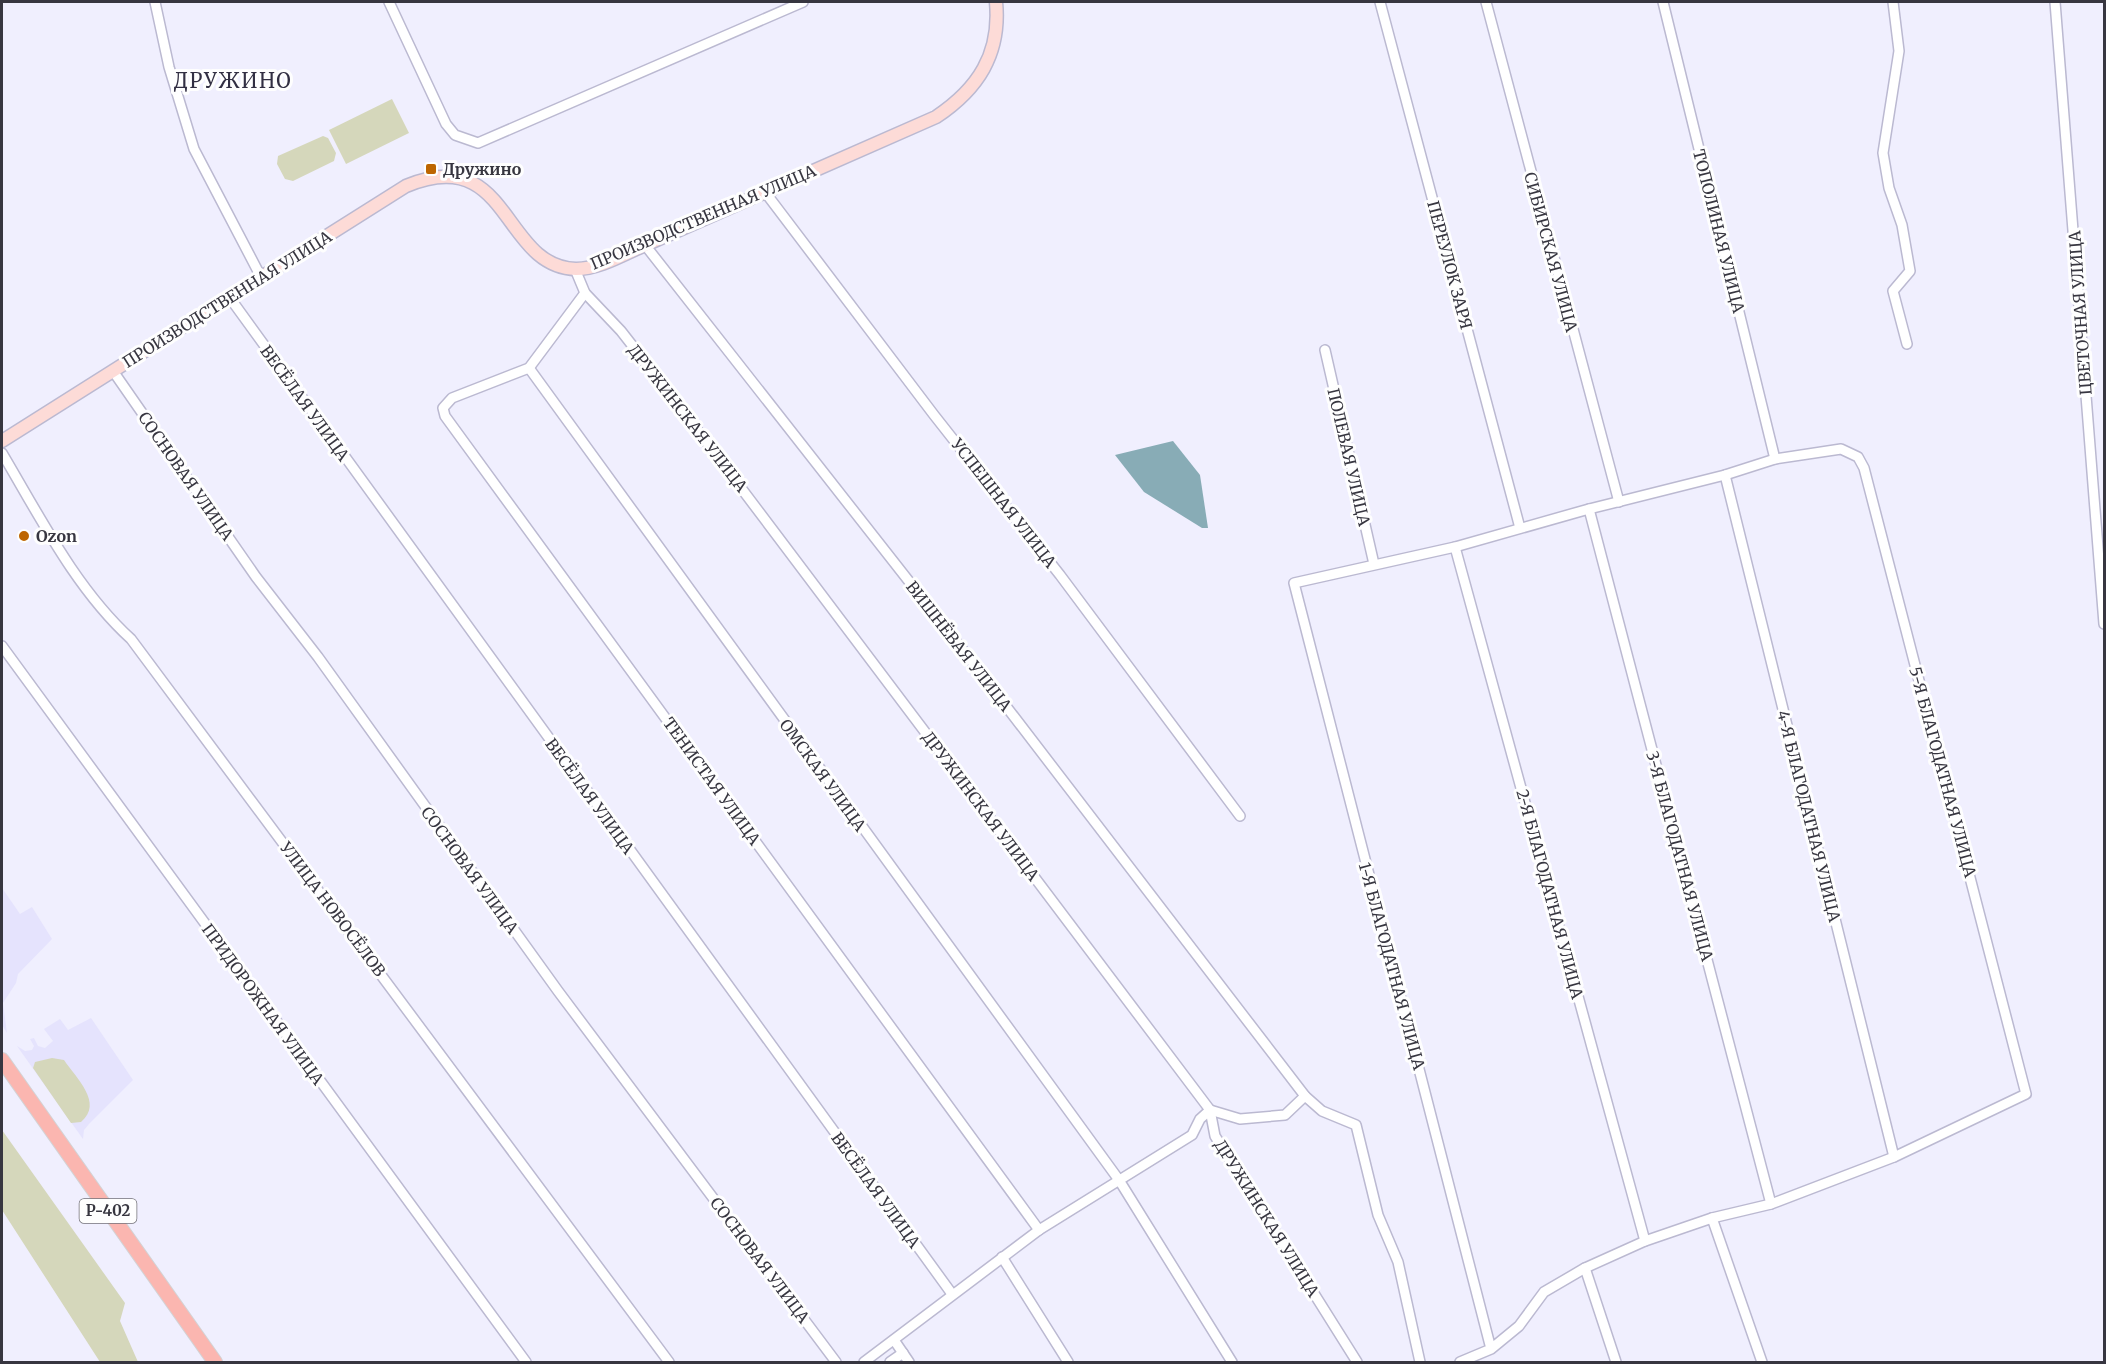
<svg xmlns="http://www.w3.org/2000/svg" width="2106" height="1364" font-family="Merriweather,serif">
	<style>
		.built { fill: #e5e3fd }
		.green { fill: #d5d7bb }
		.water { fill: #88acb6 }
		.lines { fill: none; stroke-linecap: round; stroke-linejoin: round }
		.street-casing { stroke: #bbb9d1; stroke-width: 12 }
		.secondary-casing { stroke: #bbb9d1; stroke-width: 15 }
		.primary-casing { stroke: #d3d3d5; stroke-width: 16 }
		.street { stroke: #fff; stroke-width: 9 }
		.secondary { stroke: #fddbd7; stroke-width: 12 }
		.primary { stroke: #fbb6b0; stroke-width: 14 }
		.poi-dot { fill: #bd6500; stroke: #fefefe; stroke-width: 2 }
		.labels { text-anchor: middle; stroke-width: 6; stroke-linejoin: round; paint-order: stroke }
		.shield { fill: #fefefe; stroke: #737279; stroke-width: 1.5 }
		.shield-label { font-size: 15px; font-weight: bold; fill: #373640 }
		.poi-label { font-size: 16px; font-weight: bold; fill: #373640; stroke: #fefefe; text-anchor: start }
		.street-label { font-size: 16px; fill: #373640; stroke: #fefefe }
		.quarter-label { font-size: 20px; letter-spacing: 1.5px; fill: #322f43; stroke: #fefefe }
	</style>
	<rect width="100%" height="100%" fill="#f0effe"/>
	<!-- built -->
	<g class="built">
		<polygon points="2,888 20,914 32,907 52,939 18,974 16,983 3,1003 7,1033 2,1025"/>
		<polygon points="91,1018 133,1080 89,1124 84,1130 83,1139 17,1046 25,1051 32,1050 34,1046 30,1039 34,1038 38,1046 45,1048 53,1041 44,1029 60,1019 68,1030"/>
	</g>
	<!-- green -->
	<g class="green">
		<polygon points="392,99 409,133 346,164 329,130"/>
		<polygon points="323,136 328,138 336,153 334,161 293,181 285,179 277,164 278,156"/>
		<path d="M52 1058 64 1060C76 1078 104 1103 81 1122L71 1123 33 1068 35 1062Z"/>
		<polygon points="2,1130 125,1303 120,1321 138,1362 100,1362 2,1210"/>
	</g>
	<!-- water -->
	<polygon class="water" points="1173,441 1200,475 1208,528 1202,528 1144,492 1115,455"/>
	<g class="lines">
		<defs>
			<g id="street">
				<polyline points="155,2 169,67 194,149 261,277"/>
				<polyline points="389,2 446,124 455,135 478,143 803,2"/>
				<polyline points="1380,2 1520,528"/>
				<polyline points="1486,2 1619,502"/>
				<polyline points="1663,2 1775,459"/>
				<polyline points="1893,2 1899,51 1883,153 1889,188 1902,225 1910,271 1893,291 1907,344"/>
				<polyline points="2055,2 2104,624"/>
				<polyline points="765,192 934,415 1060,575 1240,816"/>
				<polyline points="645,245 966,654 1305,1096"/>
				<polyline points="575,269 585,293 621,331 674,399 1210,1110 1215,1136 1357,1362"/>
				<polyline points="585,293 529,368 452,398 443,408 445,416 1039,1230"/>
				<polyline points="230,298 952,1294"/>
				<polyline points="1325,350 1374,564"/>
				<polyline points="529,368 1119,1180 1232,1362"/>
				<polyline points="113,371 256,577 318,657 558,991 836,1362"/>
				<path d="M2 453C40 517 76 589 131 639L669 1362"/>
				<polyline points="1725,475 1894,1157"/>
				<polyline points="1589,509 1771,1204"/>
				<polyline points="1455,547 1645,1241"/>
				<polyline points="2,646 526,1362"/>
				<polyline points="1712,1218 1762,1362"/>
				<polyline points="1002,1257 1068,1362"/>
				<polyline points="1585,1268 1616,1362"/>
				<polyline points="894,1340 909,1362"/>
				<polyline points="864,1362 1039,1230 1192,1135 1200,1119 1210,1110 1240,1119 1285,1115 1305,1096 1322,1111 1356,1125 1378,1215 1398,1262 1420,1362"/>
				<polyline points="890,1362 903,1353"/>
				<polyline points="1460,1362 1491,1349 1519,1326 1544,1292 1585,1268 1645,1241 1712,1218 1771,1204 1894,1157 2026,1094 1864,468 1858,457 1841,449 1775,459 1725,475 1589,509 1455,547 1294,583 1491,1349"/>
			</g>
			<path id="secondary" d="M2 441 406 186C511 142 501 267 576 269 599 269 624 254 645 245L936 117C978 89 1001 54 996 2"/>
			<polyline id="primary" points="2,1060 215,1362"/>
		</defs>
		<!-- street casing -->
		<use href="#street" class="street-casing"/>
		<!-- secondary casing -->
		<use href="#secondary" class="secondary-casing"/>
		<!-- primary casing -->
		<use href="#primary" class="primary-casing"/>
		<!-- street -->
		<use href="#street" class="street"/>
		<!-- secondary -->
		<use href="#secondary" class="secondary"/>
		<!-- primary -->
		<use href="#primary" class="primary"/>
	</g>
	<!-- markers -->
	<g class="poi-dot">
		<rect x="425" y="163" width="12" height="12" rx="3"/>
		<circle cx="24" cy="536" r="6"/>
	</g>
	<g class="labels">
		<!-- shield labels -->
		<rect class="shield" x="79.5" y="1199" width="57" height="24" rx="4.5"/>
		<g class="shield-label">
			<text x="108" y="1216">Р-402</text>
		</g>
		<!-- poi labels -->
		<g class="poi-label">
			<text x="443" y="175">Дружино</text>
			<text x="36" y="542">Ozon</text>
		</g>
		<!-- street labels -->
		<g class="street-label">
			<text transform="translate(703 217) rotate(-23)" y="6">ПРОИЗВОДСТВЕННАЯ УЛИЦА</text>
			<text transform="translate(1719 231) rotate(76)" y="6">ТОПОЛИНАЯ УЛИЦА</text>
			<text transform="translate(1551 252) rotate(75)" y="6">СИБИРСКАЯ УЛИЦА</text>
			<text transform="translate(1450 265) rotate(75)" y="6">ПЕРЕУЛОК ЗАРЯ</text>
			<text transform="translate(227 299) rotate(-32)" y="6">ПРОИЗВОДСТВЕННАЯ УЛИЦА</text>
			<text transform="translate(2080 313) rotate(-94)" y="6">ЦВЕТОЧНАЯ УЛИЦА</text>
			<text transform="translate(305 403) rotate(54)" y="6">ВЕСЁЛАЯ УЛИЦА</text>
			<text transform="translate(688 418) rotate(52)" y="6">ДРУЖИНСКАЯ УЛИЦА</text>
			<text transform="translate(1349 457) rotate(77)" y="6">ПОЛЕВАЯ УЛИЦА</text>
			<text transform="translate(186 476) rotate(55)" y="6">СОСНОВАЯ УЛИЦА</text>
			<text transform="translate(1004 503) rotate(52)" y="6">УСПЕШНАЯ УЛИЦА</text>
			<text transform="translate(959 646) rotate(52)" y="6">ВИШНЁВАЯ УЛИЦА</text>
			<text transform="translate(1943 772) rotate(75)" y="6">5-Я БЛАГОДАТНАЯ УЛИЦА</text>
			<text transform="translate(823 775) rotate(54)" y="6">ОМСКАЯ УЛИЦА</text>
			<text transform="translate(712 781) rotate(54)" y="6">ТЕНИСТАЯ УЛИЦА</text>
			<text transform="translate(590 796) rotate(54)" y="6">ВЕСЁЛАЯ УЛИЦА</text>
			<text transform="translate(981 806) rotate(53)" y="6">ДРУЖИНСКАЯ УЛИЦА</text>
			<text transform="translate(1809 816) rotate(76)" y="6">4-Я БЛАГОДАТНАЯ УЛИЦА</text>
			<text transform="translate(1680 856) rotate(75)" y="6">3-Я БЛАГОДАТНАЯ УЛИЦА</text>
			<text transform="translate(470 870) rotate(54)" y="6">СОСНОВАЯ УЛИЦА</text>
			<text transform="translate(1550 894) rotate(75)" y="6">2-Я БЛАГОДАТНАЯ УЛИЦА</text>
			<text transform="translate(333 909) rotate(53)" y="6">УЛИЦА НОВОСЁЛОВ</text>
			<text transform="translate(1392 966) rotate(75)" y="6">1-Я БЛАГОДАТНАЯ УЛИЦА</text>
			<text transform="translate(263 1004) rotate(54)" y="6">ПРИДОРОЖНАЯ УЛИЦА</text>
			<text transform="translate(876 1190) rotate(54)" y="6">ВЕСЁЛАЯ УЛИЦА</text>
			<text transform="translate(1267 1218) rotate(58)" y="6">ДРУЖИНСКАЯ УЛИЦА</text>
			<text transform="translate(760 1260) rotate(53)" y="6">СОСНОВАЯ УЛИЦА</text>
		</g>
		<!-- quarter labels -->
		<g class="quarter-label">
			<text x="233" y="88">ДРУЖИНО</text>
		</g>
	</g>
	<!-- border -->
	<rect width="2106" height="1364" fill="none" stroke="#373640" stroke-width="6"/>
</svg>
